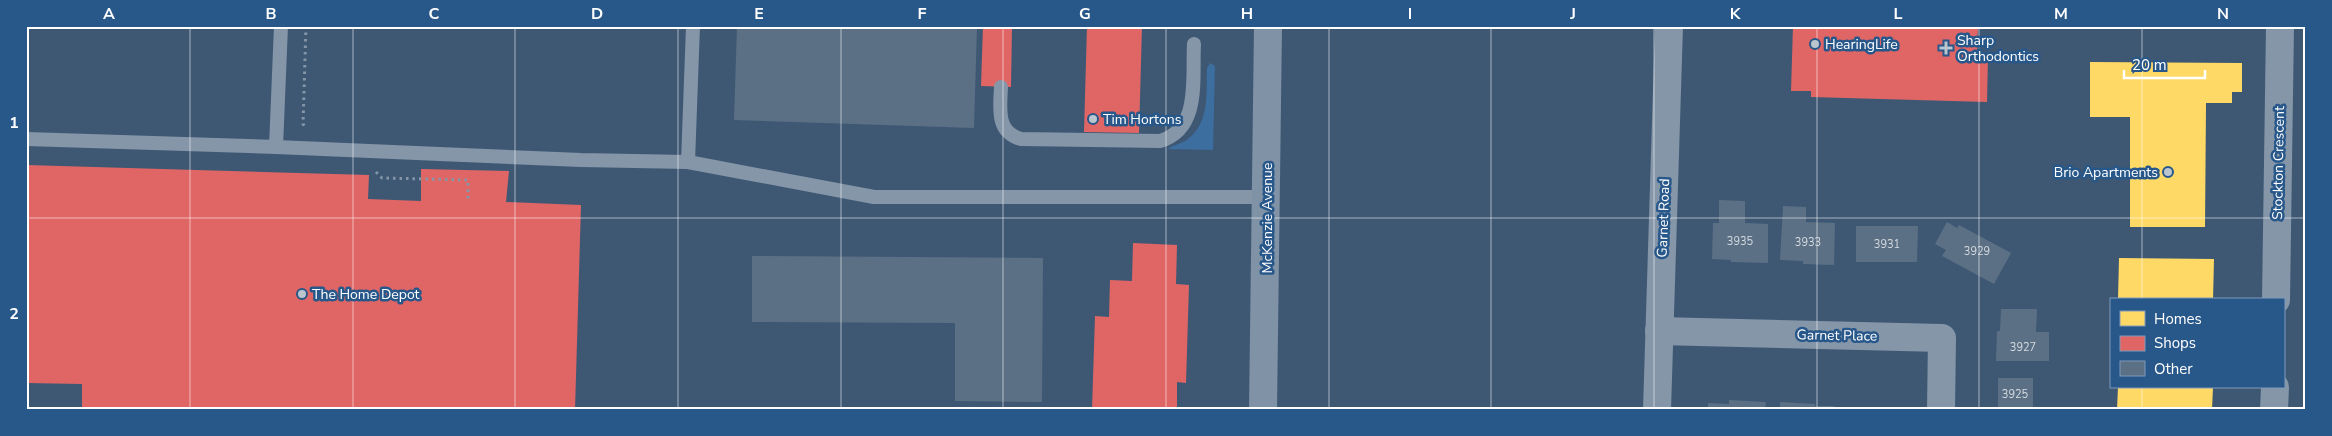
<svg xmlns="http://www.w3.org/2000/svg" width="2332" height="436" font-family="'Nunito Sans',sans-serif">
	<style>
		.green { fill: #3c6e9f }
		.homes { fill: #ffd966 }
		.shops { fill: #e06666 }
		.building { fill: #5b7085 }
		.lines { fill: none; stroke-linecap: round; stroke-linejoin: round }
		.path { stroke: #8596a8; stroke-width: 3; stroke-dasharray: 2.5 4; stroke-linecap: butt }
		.lane { stroke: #8596a8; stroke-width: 14 }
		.street { stroke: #8596a8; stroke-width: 28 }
		.secondary { stroke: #8092a5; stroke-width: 28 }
		.grid { fill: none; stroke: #fff; stroke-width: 1; stroke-opacity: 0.55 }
		.poi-dot { fill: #bbc5ce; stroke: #28578a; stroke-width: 2 }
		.labels { text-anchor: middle; stroke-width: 5; stroke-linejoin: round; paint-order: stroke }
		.number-label { font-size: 11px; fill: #d6dbe0 }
		.poi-label { font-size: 14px; fill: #fff; stroke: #28578a; text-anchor: start }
		.street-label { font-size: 14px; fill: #fff; stroke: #28578a }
		.neatline { fill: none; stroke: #fff; stroke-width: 2 }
		.grid-label { font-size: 16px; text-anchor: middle; font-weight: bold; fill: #fff }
	</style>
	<rect width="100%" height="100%" fill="#3e5874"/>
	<!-- green -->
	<path class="green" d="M1210 63 1215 66 1213 150 1168 149C1172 145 1182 144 1188 139 1210 122 1206 93 1207 68Z"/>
	<!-- homes -->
	<g class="homes">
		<polygon points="2090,62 2242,63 2242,92 2232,92 2232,103 2206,103 2205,227 2130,227 2130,117 2090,117"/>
		<polygon points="2119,258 2214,259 2213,300 2118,300"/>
		<polygon points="2118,387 2213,387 2212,410 2117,410"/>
	</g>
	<!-- shops -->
	<g class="shops">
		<polygon points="983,26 1012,26 1011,87 981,86"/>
		<polygon points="1087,26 1142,26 1139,133 1084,132"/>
		<polygon points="1793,26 1978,26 1977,55 1988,55 1987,102 1811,97 1811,91 1791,91"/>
		<polygon points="26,165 369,175 368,199 421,201 421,169 509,171 506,202 581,205 575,410 82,410 82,384 26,383"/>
		<polygon points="1133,243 1177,245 1176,284 1189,285 1186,383 1177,382 1177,410 1092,410 1095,316 1109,317 1110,280 1132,281"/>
	</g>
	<!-- building -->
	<g class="building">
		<polygon points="737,26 977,26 974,128 734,120"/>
		<polygon points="1719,200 1745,201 1745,223 1768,224 1768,263 1731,262 1731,260 1712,259 1713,223 1719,223"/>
		<polygon points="1783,206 1806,207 1806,222 1835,223 1834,265 1803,264 1803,261 1780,260"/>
		<polygon points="1947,222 1957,228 1959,225 2011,253 1994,284 1942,256 1946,250 1935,244"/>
		<polygon points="1856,226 1918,226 1917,262 1856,262"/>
		<polygon points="752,256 1043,258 1042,402 955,401 955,323 752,322"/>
		<polygon points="2001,309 2037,309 2036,332 2049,332 2049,361 1996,361 1997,331 2000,331"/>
		<rect x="1998" y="378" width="35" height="32"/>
		<polygon points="1729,400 1766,402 1765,410 1708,410 1708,403 1729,404"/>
		<polygon points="1780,402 1815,404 1815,406 1834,406 1834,410 1780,410"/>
	</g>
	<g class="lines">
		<!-- path -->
		<g class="path">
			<polyline points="306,26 303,124 306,128"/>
			<polyline points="376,172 382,178 468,180 468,201"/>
		</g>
		<!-- lane -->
		<g class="lane">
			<path d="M1001 87C1000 109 996 132 1021 139L1160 141C1201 129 1192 79 1194 44"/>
			<polyline points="26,139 276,147 281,26"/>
			<polyline points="276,147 581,160 688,162 874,197 1267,197"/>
			<polyline points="688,162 693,26"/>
		</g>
		<!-- street -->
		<g class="street">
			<polyline points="2276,300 2280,26"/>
			<polyline points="1659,331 1942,338 1941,410"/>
			<polyline points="1657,410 1669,26"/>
			<polyline points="2274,410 2275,387"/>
		</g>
		<!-- secondary -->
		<polyline class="secondary" points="1263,410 1268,26"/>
	</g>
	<!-- grid -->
	<path class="grid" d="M190 26V410M353 26V410M515 26V410M678 26V410M841 26V410M1003 26V410M1166 26V410M1329 26V410M1491 26V410M1654 26V410M1817 26V410M1979 26V410M2142 26V300M26 218H2306M2142 387V410"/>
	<!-- markers -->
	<g class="poi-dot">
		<circle cx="1815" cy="44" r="5"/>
		<path d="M1943.5 40.5h5v5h5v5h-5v5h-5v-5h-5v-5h5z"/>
		<circle cx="1093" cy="119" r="5"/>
		<circle cx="2168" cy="172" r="5"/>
		<circle cx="302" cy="294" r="5"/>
	</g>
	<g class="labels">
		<!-- number labels -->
		<g class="number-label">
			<text x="1740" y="245">3935</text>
			<text x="1808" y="246">3933</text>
			<text x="1887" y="248">3931</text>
			<text x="1977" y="255">3929</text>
			<text x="2023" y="351">3927</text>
			<text x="2015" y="398">3925</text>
		</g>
		<!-- poi labels -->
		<g class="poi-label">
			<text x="1957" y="45">Sharp<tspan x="1957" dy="16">Orthodontics</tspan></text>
			<text x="1825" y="49">HearingLife</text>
			<text x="1103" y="124">Tim Hortons</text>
			<text x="2158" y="177" text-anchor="end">Brio Apartments</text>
			<text x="312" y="299">The Home Depot</text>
		</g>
		<!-- street labels -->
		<g class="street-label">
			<text transform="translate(2278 163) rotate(-89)" y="5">Stockton Crescent</text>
			<text transform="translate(1267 218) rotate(-90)" y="5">McKenzie Avenue</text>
			<text transform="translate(1663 218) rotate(-88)" y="5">Garnet Road</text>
			<text transform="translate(1837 335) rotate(1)" y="5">Garnet Place</text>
		</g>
	</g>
	<!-- border -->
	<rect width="2332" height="436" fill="none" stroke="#28578a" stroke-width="55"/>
	<!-- legend -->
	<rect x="2110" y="298" width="175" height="90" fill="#28578a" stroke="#7e9ab9"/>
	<rect x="2120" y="311" width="25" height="15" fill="#ffd966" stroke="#7e9ab9"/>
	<text x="2154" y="324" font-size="15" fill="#ffffff">Homes</text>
	<rect x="2120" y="336" width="25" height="15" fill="#e06666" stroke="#7e9ab9"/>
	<text x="2154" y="348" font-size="15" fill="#ffffff">Shops</text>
	<rect x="2120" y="361" width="25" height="15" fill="#5b7085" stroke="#7e9ab9"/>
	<text x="2154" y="374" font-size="15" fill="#ffffff">Other</text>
	<!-- scale -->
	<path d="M2124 70v8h81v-8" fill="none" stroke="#ffffff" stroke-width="2.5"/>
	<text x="2132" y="70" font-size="15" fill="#ffffff" stroke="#28578a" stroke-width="4" paint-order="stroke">20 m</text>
	<rect x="28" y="28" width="2276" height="380" class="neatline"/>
	<g class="grid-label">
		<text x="109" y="19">A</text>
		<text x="271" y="19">B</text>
		<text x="434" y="19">C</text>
		<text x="597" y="19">D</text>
		<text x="759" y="19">E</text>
		<text x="922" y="19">F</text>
		<text x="1085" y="19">G</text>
		<text x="1247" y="19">H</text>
		<text x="1410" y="19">I</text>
		<text x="1573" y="19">J</text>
		<text x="1735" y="19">K</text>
		<text x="1898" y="19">L</text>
		<text x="2061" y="19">M</text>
		<text x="2223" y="19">N</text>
		<text x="14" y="128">1</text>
		<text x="14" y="319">2</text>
	</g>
</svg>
